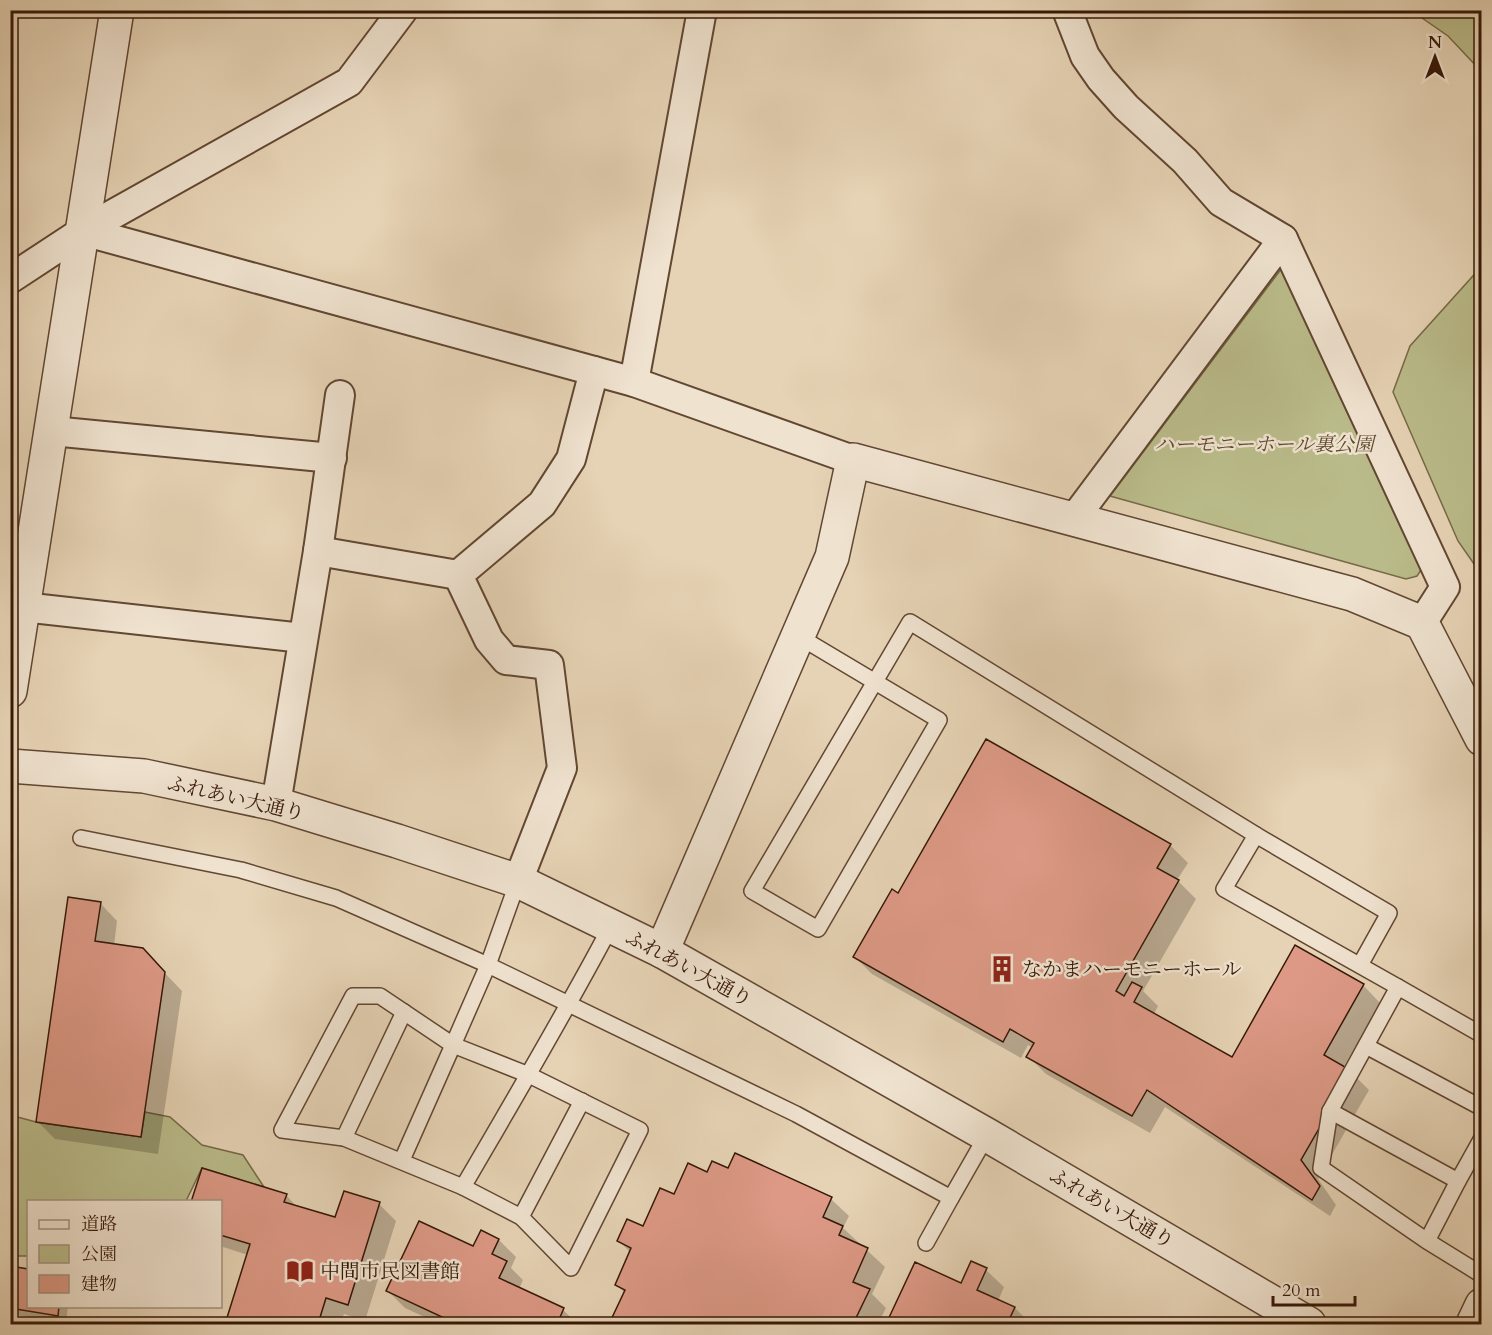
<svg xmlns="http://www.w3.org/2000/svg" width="1492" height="1335" font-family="Cardo,'Noto Serif JP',serif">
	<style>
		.green { fill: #babb8a; stroke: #786a48; stroke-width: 1.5 }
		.shadow { fill: #0003 }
		.building { fill: #dd9986; stroke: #361807; stroke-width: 1.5 }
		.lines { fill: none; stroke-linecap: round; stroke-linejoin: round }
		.service-casing { stroke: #624732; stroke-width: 18 }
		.minor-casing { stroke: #624732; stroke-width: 32 }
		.tertiary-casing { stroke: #624732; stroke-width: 36 }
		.service { stroke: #efe2cf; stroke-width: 15 }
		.minor { stroke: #efe2cf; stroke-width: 28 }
		.tertiary { stroke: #efe2cf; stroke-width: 33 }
		.labels { text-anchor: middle; stroke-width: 5; stroke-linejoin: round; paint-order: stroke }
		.park-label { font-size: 20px; font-style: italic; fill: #5e492e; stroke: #efe2cf }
		.street-label { font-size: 20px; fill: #361807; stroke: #efe2cf }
		.poi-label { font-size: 20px; fill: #361807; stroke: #efe2cf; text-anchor: start }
	</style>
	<rect width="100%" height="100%" fill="#e6d3b5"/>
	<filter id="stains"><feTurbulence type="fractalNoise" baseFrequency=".00333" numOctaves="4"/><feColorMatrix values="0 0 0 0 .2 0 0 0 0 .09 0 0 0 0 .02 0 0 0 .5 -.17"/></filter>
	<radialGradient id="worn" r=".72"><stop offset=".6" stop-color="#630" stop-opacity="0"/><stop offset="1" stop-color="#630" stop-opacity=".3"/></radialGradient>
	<!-- green -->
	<g class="green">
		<polygon points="1412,11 1481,11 1481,71 1448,36"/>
		<polygon points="1481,267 1481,574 1458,541 1393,392 1410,346"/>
		<polygon points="1282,268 1423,567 1417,576 1406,579 1110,496"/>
		<polygon points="145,1112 170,1117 202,1145 243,1155 264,1187 202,1168 186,1201 28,1202 28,1256 11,1256 10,1115 36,1122 141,1137"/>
	</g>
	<!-- shadow -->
	<g class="shadow">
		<polygon points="1170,845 1188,863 1177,880 1196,899 1143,991 1158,1006 1154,1014 1232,1059 1363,985 1380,1003 1343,1068 1351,1072 1369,1090 1318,1179 1336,1205 1330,1216 1165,1107 1150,1133 1046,1074 1028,1056 1033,1048 1028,1045 1021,1058 872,974 855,957 899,895"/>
		<polygon points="100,903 117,921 114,946 160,968 182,991 158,1154 55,1139 38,1122"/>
		<polygon points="736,1155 831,1199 849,1216 843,1228 885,1267 872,1294 886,1308 878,1324 611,1324 625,1293 616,1284 631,1253 619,1241 643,1228 675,1196 708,1174 729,1170"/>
		<polygon points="286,1195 298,1208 336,1219 379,1204 396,1221 365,1321 344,1314 340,1324 227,1323 248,1255 220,1246 220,1202"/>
		<polygon points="482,1232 499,1240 516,1257 511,1268 523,1280 519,1289 563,1310 578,1324 440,1324 405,1308 388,1291 474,1248"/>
		<polygon points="972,1263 986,1270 1004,1287 998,1301 1015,1308 1031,1324 888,1324 916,1264 962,1285"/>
		<polygon points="10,1268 28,1271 28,1306 68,1306 66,1323 10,1314"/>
	</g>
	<!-- building -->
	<g class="building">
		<polygon points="986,739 1171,844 1157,868 1179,880 1116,991 1124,996 1132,982 1142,987 1134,1002 1232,1057 1295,945 1364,984 1324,1055 1352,1071 1301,1160 1320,1186 1312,1200 1147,1090 1132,1116 1026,1057 1034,1043 1010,1029 1003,1042 853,957 892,889 898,893"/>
		<polygon points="68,897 101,902 95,941 143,948 165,972 141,1137 36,1122"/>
		<polygon points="735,1153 832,1197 823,1217 843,1226 839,1235 868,1248 853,1282 870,1289 853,1324 609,1324 625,1290 615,1285 631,1248 617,1241 627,1219 643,1226 660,1188 674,1194 688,1163 707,1172 712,1161 728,1168"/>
		<polygon points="202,1168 287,1194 284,1202 335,1217 344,1191 380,1202 348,1305 326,1298 318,1324 225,1324 250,1244 220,1235 220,1202 191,1202"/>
		<polygon points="419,1221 473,1246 481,1230 499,1239 492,1254 507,1261 499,1278 564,1308 558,1322 563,1324 457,1324 386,1291"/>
		<polygon points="971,1261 987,1268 977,1290 1015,1307 1007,1324 886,1324 915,1262 961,1283"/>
		<polygon points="10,1266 28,1269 28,1306 59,1306 58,1316 10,1308"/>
	</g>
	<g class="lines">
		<defs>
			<g id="service">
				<polyline points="798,636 939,720 818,929 752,891 910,622 1256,835"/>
				<polyline points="81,838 241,870 336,898 488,965 796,1114 951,1198 987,1135"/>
				<path d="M518 881 488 965 453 1045 529 1075 640 1130 571 1268 521 1217 463 1187C513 1101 564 1015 611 926"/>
				<polyline points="1360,965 1389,913 1256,835 1224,889 1398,987"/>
				<polyline points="1366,1046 1482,1108"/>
				<polyline points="1330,1111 1398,987 1482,1035"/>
				<polyline points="344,1138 404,1012"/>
				<polyline points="402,1160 453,1045 380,996 353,996 282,1130 344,1138 463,1187"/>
				<polyline points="1458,1181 1482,1138"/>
				<polyline points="521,1217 582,1101"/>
				<polyline points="1427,1241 1458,1181 1330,1111 1321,1168 1427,1241 1482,1275"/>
				<polyline points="926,1243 951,1198"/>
			</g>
			<g id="minor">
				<polyline points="1067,10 1085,56 1101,79 1126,107 1185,161 1221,202 1283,239 1445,587 1422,623"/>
				<polyline points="83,231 594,371 634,382 853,460"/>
				<polyline points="10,279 83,231 349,82 403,10"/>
				<polyline points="634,382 702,10"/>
				<polyline points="52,431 332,458"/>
				<polyline points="1073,520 1283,239"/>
				<polyline points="318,551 458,575"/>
				<polyline points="23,607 303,638"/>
				<polyline points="276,804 318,551 340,395"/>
				<polyline points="518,881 562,768 549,665 506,660 489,640 458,575 542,504 571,459 594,371"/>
			</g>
			<g id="tertiary">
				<polyline points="10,691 117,10"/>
				<polyline points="10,766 144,776 276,804 397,841 518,881 662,951 987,1135 1309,1324"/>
				<polyline points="662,951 832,557 853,460 1352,594 1422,623 1482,739"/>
				<polyline points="1473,1324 1482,1305"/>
			</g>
		</defs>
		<!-- service casing -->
		<use href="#service" class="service-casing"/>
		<!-- minor casing -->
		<use href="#minor" class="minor-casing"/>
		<!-- tertiary casing -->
		<use href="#tertiary" class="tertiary-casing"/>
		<!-- service -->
		<use href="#service" class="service"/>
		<!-- minor -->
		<use href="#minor" class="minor"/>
		<!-- tertiary -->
		<use href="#tertiary" class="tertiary"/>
	</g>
	<!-- icons -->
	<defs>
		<symbol id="building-bare" viewBox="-9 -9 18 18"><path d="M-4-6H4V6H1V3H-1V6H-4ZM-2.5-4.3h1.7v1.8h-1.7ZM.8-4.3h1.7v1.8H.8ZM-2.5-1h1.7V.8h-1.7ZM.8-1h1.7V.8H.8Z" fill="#8f2418" stroke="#efe2cf" stroke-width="2.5" paint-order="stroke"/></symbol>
		<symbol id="library-bare" viewBox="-9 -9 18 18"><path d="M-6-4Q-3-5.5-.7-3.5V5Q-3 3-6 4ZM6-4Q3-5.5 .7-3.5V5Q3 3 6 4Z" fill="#8f2418" stroke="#efe2cf" stroke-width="2.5" paint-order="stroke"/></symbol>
	</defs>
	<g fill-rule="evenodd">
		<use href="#building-bare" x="983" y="950" width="38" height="38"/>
		<use href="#library-bare" x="281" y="1252" width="38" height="38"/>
	</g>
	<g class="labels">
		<!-- park labels -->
		<g class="park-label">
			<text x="1264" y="451">ハーモニーホール裏公園</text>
		</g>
		<!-- street labels -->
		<g class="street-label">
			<text transform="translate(236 798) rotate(13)" y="7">ふれあい大通り</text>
			<text transform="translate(689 968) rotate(28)" y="7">ふれあい大通り</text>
			<text transform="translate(1112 1208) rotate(30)" y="7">ふれあい大通り</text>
		</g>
		<!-- poi labels -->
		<g class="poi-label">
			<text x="1022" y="976">なかまハーモニーホール</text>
			<text x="320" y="1278">中間市民図書館</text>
		</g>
	</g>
	<!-- margin -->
	<rect width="1492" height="1335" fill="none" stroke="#e6d3b5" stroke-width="36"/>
	<rect x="12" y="12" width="1468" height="1311" fill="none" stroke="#361807" stroke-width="3"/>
	<rect x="18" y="18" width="1456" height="1299" fill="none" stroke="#361807" stroke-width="1.5"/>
	<!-- legend -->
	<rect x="27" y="1200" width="195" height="108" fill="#efe2cf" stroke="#a5917f" stroke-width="1.5"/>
	<rect x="39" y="1220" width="30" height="9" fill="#efe2cf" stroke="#a5917f" stroke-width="1.5"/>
	<text x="81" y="1230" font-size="18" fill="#361807">道路</text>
	<rect x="39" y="1245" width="30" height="18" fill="#babb8a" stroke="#a5917f" stroke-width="1.5"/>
	<text x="81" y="1260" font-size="18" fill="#361807">公園</text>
	<rect x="39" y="1275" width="30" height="18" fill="#dd9986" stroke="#a5917f" stroke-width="1.5"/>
	<text x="81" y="1290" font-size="18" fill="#361807">建物</text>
	<!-- north arrow -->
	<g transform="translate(1435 57)" stroke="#efe2cf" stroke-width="4.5" paint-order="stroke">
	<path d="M0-4.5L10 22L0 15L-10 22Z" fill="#361807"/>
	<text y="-9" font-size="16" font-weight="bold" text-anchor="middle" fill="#361807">N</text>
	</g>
	<!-- scale -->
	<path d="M1273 1296v9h82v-9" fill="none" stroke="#361807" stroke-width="3"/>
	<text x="1282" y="1296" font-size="18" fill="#361807" stroke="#efe2cf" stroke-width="4.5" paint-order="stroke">20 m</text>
	<rect width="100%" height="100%" filter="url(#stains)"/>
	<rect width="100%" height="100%" fill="url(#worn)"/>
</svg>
